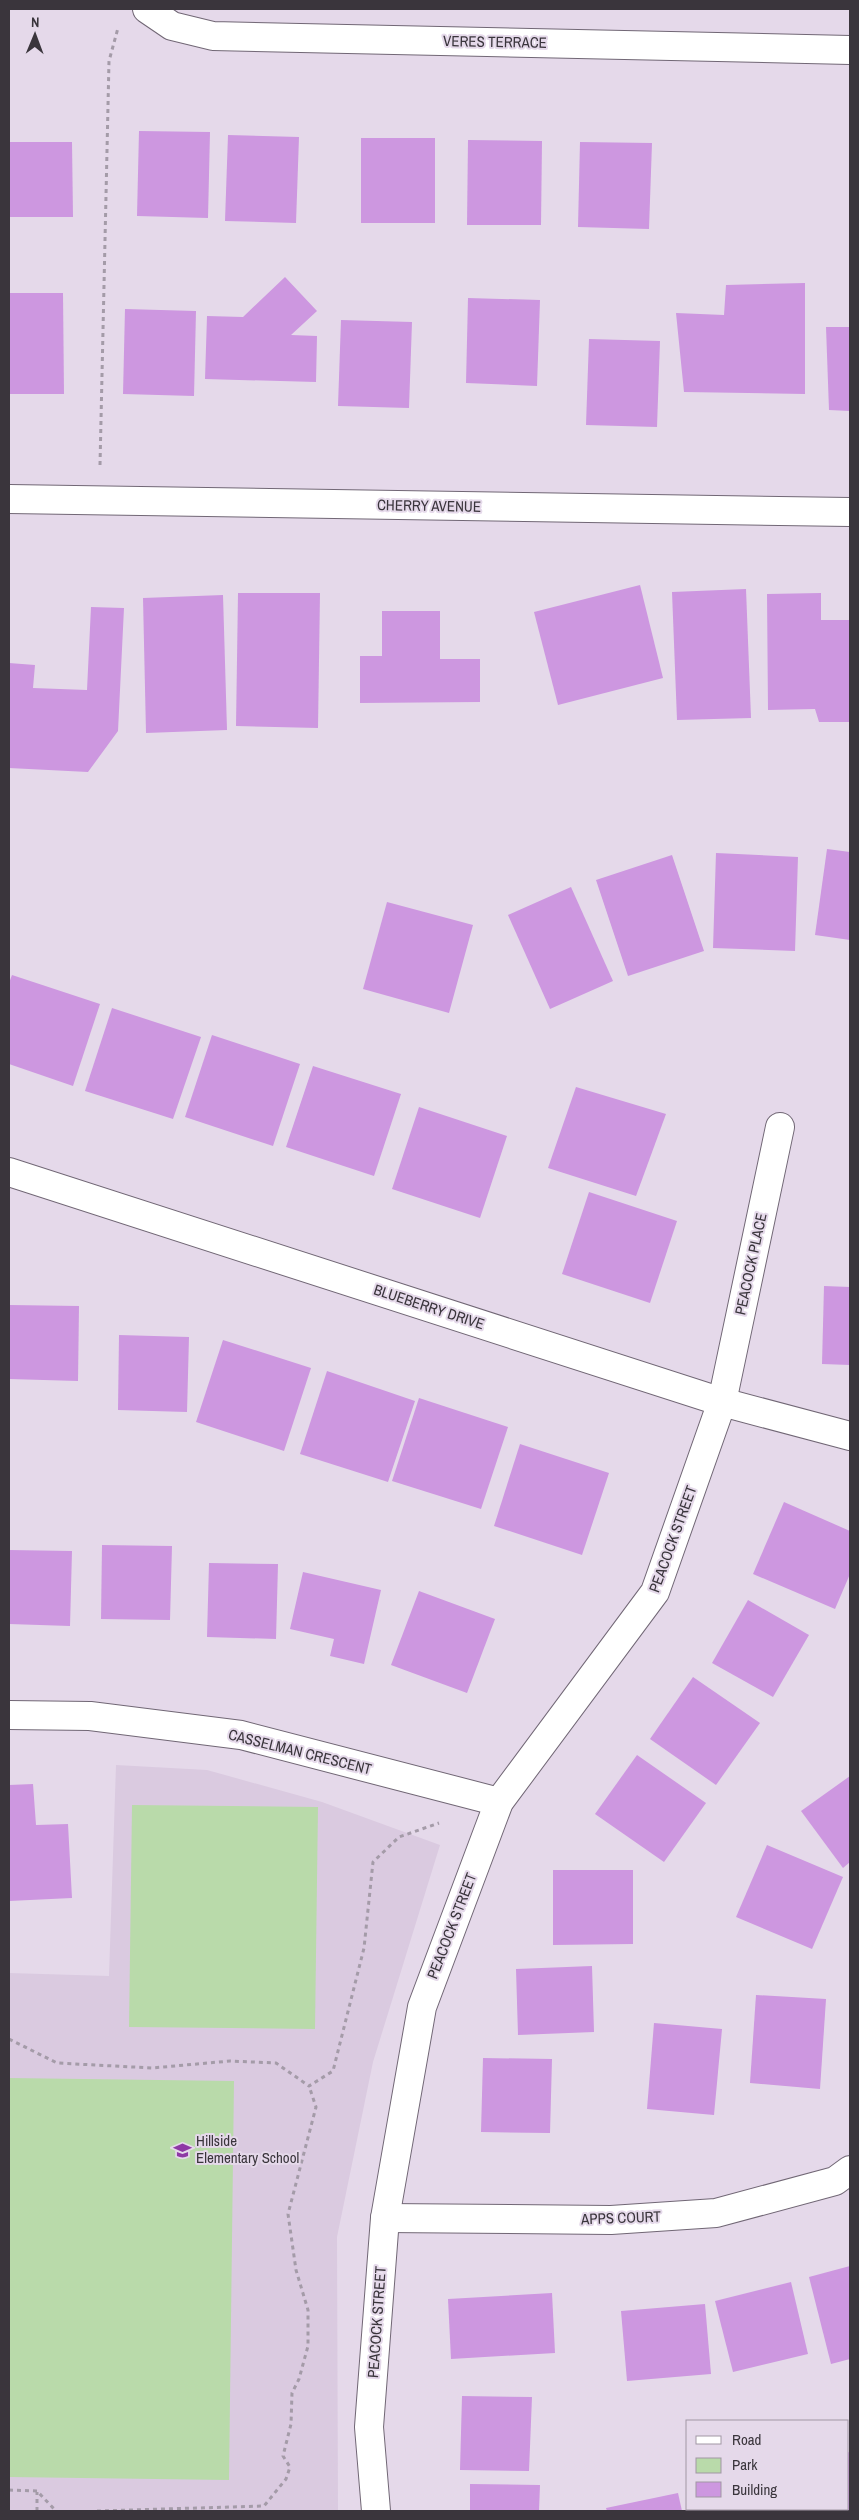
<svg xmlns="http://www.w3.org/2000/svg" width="859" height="2520" font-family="'Archivo Narrow',sans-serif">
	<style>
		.built { fill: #dacae0 }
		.green { fill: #b9daaa }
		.building { fill: #cd97e0 }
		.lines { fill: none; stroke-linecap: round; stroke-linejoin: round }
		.minor-casing { stroke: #716775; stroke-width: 30 }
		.path { stroke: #a49ba8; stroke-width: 3; stroke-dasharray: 4 4; stroke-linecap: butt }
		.minor { stroke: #fff; stroke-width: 28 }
		.labels { text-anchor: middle; stroke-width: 4; stroke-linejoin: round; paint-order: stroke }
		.street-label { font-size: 15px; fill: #3a353c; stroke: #e5d9ea }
		.poi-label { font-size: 15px; fill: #3a353c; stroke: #e5d9ea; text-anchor: start }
	</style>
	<rect width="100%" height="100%" fill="#e5d9ea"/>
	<!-- built -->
	<polygon class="built" points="116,1765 207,1770 322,1802 440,1845 373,2062 337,2237 338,2511 9,2511 9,1973 109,1976"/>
	<!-- green -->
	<g class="green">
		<polygon points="132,1805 318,1807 315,2029 129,2027"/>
		<polygon points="9,2078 234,2081 229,2480 9,2477"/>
	</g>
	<!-- building -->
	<g class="building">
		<polygon points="139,131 210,132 208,218 137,216"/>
		<polygon points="228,135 299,137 296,223 225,221"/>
		<rect x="361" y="138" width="74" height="85"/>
		<polygon points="468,140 542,141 541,225 467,225"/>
		<polygon points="9,142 72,142 73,217 9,217"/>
		<polygon points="580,142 652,143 649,229 578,227"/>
		<polygon points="285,277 317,311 291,335 317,336 316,382 205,379 207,316 243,317"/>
		<polygon points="805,283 805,394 684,392 676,313 724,315 726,285"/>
		<polygon points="9,293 63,293 64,394 9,394"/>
		<polygon points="468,298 540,300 537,386 466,383"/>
		<polygon points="125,309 196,311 194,396 123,394"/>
		<polygon points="341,320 412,322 409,408 338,406"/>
		<polygon points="826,327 850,327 850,411 829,410"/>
		<polygon points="589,339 660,341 657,427 586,425"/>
		<polygon points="640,585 663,678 558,705 534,612"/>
		<polygon points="746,589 751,718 677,720 672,592"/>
		<polygon points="238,593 320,593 318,728 236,726"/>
		<polygon points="821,593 821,620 850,620 850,722 819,722 815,709 768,710 767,594"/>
		<polygon points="223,595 227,730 146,733 143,598"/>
		<polygon points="91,607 124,608 118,731 88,772 9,768 9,663 35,665 33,688 87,690"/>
		<polygon points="382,611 440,611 440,659 480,659 480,702 360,703 360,656 382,656"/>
		<polygon points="827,849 850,852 850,940 815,935"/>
		<polygon points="716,853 798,857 795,951 713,948"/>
		<polygon points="672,855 704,951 628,976 596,880"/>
		<polygon points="571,887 613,981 550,1009 508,915"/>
		<polygon points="387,902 473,925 449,1013 363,989"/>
		<polygon points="12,975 100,1004 73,1086 9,1064 9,983"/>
		<polygon points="112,1008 201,1037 173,1119 85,1091"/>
		<polygon points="212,1035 300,1064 273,1146 185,1117"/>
		<polygon points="313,1066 401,1094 374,1176 286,1147"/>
		<polygon points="576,1087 666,1114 636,1196 548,1168"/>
		<polygon points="419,1107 507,1136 480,1218 392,1189"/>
		<polygon points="589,1192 677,1221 650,1303 562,1274"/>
		<polygon points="824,1286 850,1287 850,1365 822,1364"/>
		<polygon points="10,1305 79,1306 78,1381 9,1379"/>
		<polygon points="119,1335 189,1337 187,1412 118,1410"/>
		<polygon points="223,1340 311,1368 284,1451 196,1422"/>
		<polygon points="327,1371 415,1401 388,1482 300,1454"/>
		<polygon points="419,1398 508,1427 481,1509 392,1481"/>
		<polygon points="520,1444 609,1473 582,1555 494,1526"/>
		<polygon points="784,1502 850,1531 850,1574 835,1609 753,1574"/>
		<polygon points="102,1545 172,1546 170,1620 101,1619"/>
		<polygon points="9,1550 72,1551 70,1626 9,1624"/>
		<polygon points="209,1563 278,1564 276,1639 207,1637"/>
		<polygon points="303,1572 381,1590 364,1664 330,1656 334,1639 290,1629"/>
		<polygon points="419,1591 495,1619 467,1693 391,1665"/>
		<polygon points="748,1600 809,1635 773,1697 712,1663"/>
		<polygon points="693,1677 760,1723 716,1785 650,1739"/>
		<polygon points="637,1755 706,1803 664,1862 595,1814"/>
		<polygon points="850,1776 850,1862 843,1868 801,1811"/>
		<polygon points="33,1784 36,1825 68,1824 72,1898 9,1901 9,1785"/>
		<polygon points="767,1845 843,1877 812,1949 736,1917"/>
		<polygon points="553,1870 633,1870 633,1944 553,1945"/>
		<polygon points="592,1966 594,2032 518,2035 516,1969"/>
		<polygon points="756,1995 826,1999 820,2089 750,2083"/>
		<polygon points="654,2023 722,2029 714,2115 647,2109"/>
		<polygon points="483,2058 552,2059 550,2133 481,2132"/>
		<polygon points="850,2266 850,2359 831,2364 809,2277"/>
		<polygon points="791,2282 808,2354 733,2372 715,2301"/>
		<polygon points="552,2293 555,2353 451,2359 448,2299"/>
		<polygon points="705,2304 711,2374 627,2381 621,2311"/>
		<polygon points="462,2396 532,2397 529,2471 460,2470"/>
		<polygon points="848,2452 850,2453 850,2511 833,2511 833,2509 848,2509"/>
		<polygon points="470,2484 540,2485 539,2511 470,2511"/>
		<polygon points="678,2493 682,2511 607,2511 606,2508"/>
		<rect x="714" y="2509" width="80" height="2"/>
	</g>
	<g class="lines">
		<defs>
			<g id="minor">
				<polyline points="147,9 172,26 213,36 850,50"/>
				<polyline points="9,499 850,512"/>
				<polyline points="9,1172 722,1402 850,1436"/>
				<polyline points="9,1715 90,1716 241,1735 499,1802"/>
				<polyline points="385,2218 611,2220 716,2213 835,2181 850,2170"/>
				<polyline points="376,2511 369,2427 385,2218 422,2007 499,1802 655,1592 722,1402 780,1127"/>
			</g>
		</defs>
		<!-- minor casing -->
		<use href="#minor" class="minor-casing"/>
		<!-- path -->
		<g class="path">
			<polyline points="100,465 109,61 118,28"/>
			<polyline points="9,2039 57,2063 152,2068 230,2061 276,2063 309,2086 333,2071 364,1948 373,1862 399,1837 439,1823"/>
			<polyline points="9,2490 37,2491 56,2511"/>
			<polyline points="37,2511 37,2492"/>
			<polyline points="97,2511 264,2506 286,2479 290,2467 283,2456 291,2424 292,2393 299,2379 308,2346 308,2310 296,2270 288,2214 316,2107 309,2086"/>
		</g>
		<!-- minor -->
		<use href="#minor" class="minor"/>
	</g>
	<!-- icons -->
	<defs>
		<symbol id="school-bare" viewBox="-9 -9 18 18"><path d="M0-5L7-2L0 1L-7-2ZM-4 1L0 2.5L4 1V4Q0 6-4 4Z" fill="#8e38a5" stroke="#e5d9ea" stroke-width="2.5" paint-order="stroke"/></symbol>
	</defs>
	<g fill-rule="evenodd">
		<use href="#school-bare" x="170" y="2138" width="25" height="25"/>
	</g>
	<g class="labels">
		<!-- street labels -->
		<g class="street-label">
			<text transform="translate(495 42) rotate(1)" y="5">VERES TERRACE</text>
			<text transform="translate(429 506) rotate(1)" y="5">CHERRY AVENUE</text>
			<text transform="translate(751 1264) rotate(-78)" y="5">PEACOCK PLACE</text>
			<text transform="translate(429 1307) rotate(18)" y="5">BLUEBERRY DRIVE</text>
			<text transform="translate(673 1539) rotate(-70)" y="5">PEACOCK STREET</text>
			<text transform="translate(300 1752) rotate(14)" y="5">CASSELMAN CRESCENT</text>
			<text transform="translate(452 1926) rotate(-69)" y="5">PEACOCK STREET</text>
			<text transform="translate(621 2218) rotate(-2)" y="5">APPS COURT</text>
			<text transform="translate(377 2322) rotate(-86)" y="5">PEACOCK STREET</text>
		</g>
		<!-- poi labels -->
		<g class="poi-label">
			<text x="196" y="2146">Hillside<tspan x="196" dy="17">Elementary School</tspan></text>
		</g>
	</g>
	<!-- border -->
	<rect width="859" height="2520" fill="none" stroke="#3a353c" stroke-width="20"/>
	<!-- legend -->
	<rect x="686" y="2420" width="162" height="90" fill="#e5d9ea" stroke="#a197a4"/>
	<rect x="696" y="2436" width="25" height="8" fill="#ffffff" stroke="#a197a4"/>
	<text x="732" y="2445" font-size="15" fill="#3a353c">Road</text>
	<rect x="696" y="2458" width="25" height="15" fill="#b9daaa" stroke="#a197a4"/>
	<text x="732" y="2470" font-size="15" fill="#3a353c">Park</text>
	<rect x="696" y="2482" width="25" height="15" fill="#cd97e0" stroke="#a197a4"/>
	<text x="732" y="2495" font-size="15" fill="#3a353c">Building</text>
	<!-- north arrow -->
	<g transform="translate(35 35) rotate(1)" stroke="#e5d9ea" stroke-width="4" paint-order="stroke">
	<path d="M0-4L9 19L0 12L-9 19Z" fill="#3a353c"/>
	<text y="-8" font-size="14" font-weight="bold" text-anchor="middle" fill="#3a353c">N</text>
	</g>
</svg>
